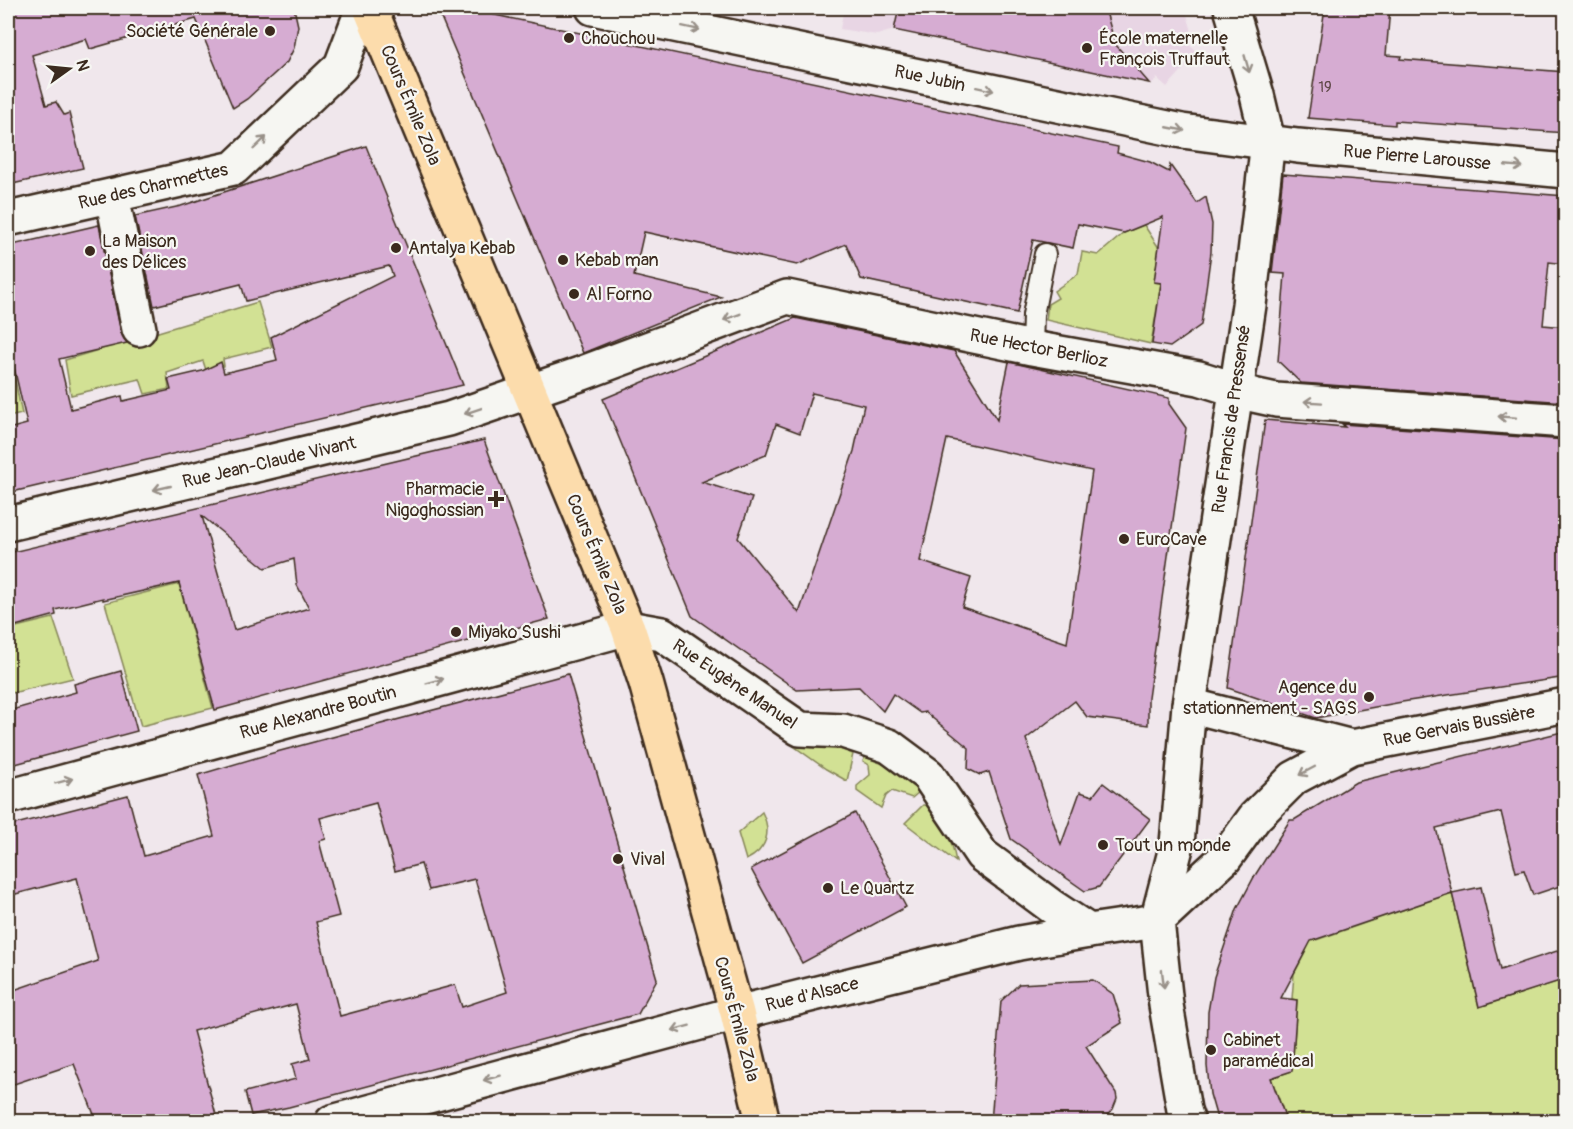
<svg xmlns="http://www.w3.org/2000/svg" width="1573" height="1129" font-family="Pangolin,sans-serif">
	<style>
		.built { fill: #e8d5e4 }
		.green { fill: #d2e194; stroke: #868659; stroke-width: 1.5 }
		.building { fill: #d6acd2; stroke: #3b2a1e; stroke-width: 1.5; fill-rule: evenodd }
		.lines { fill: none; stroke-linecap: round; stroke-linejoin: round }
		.lane-casing { stroke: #3b2a1e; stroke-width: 24 }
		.street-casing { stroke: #3b2a1e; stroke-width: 38 }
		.secondary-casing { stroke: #3b2a1e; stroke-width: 38 }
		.primary-casing { stroke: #3b2a1e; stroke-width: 38 }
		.lane { stroke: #f6f6f2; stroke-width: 20 }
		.street { stroke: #f6f6f2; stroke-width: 33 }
		.secondary { stroke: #f6f6f2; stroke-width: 33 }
		.primary { stroke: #fcdcac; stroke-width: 33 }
		.oneway { stroke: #989088 }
		.poi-dot { fill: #3b2a1e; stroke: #f6f6f2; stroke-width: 2 }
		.labels { text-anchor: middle; stroke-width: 4.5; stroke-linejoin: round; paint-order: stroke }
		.number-label { font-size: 15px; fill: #624a4b }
		.poi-label { font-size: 18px; fill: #3b2a1e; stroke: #f6f6f2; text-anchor: start }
		.street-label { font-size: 18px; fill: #3b2a1e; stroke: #f6f6f2 }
	</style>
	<rect width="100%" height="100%" fill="#f0e7ec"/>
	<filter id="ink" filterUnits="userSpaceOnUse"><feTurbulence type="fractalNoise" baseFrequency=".0167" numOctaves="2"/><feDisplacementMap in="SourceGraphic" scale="12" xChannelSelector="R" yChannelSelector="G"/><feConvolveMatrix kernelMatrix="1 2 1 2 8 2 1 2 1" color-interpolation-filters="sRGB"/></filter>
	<g filter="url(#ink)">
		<!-- built -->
		<polygon class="built" points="844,8 1185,8 1194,38 1188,44 1198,53 1167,87 1157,78 1152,84 894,30 877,35 840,29"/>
		<!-- green -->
		<g class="green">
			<polygon points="1144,225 1159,248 1154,282 1161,283 1151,344 1046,320 1048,304 1058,298 1054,291 1078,274 1082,252 1098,255 1124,233"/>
			<polygon points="258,302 272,347 223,359 224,366 206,370 203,361 167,373 169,389 145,394 140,379 71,395 65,360"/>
			<polygon points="8,347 22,414 8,417"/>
			<polygon points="179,584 213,708 141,726 105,603"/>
			<polygon points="53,618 73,678 8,694 8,629"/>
			<polygon points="795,747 837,748 853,754 847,781 826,769"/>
			<polygon points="865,757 891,767 919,792 912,798 892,791 886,796 881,808 857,791 857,786 870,775 869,765 863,761"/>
			<path d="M923 805H929C944 821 952 839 956 862L905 823Z"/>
			<path d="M762 812C772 832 767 850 746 860L738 833Z"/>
			<polygon points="1452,893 1479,1007 1565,979 1565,1121 1287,1121 1271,1078 1292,1071 1297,1000 1292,999 1294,974 1306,951 1309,938 1316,940"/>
		</g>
		<!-- building -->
		<g class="building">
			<polygon points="8,8 294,8 298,26 294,48 287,62 247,99 233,108 196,19 90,49 86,39 32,55 46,105 56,102 64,115 69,113 83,168 8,185"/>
			<polygon points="437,8 457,8 481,12 1118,147 1117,153 1150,162 1169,172 1170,165 1197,203 1206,197 1212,224 1211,252 1201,325 1170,347 1152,344 1161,283 1154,282 1163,217 1124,233 1078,224 1073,248 1033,240 1017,313 861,279 846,244 797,265 644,232 634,276 721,297 583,353"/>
			<polygon points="899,8 1105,8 1115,44 1149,83 894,30"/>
			<polygon points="1325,8 1390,8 1386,55 1401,56 1400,59 1566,72 1566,133 1395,121 1395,125 1308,118"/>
			<polygon points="366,146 463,385 8,493 8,429 27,424 8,341 8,246 99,225 121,333 127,343 59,359 71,409 122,396 123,401 171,390 168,379 202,371 221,362 224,373 277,360 271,337 393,276 389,266 246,301 241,284 154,306 135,216 181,206"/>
			<polygon points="1283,174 1566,196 1566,264 1549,262 1543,325 1566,327 1566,402 1301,383 1278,361 1285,274 1272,273"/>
			<path d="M795 318 954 351 997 420 1009 362 1169 398V404L1186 428 1148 698V725L1087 717 1075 701 1026 739 1061 845 1080 792 1093 796 1103 783 1150 819 1099 887 1085 891 1011 839 989 772 980 775 968 769 969 748 925 712 920 713 893 694 883 711 859 687 797 690 692 616 603 399ZM812 393 864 405 854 451 799 613 738 538 752 498 702 482 766 455 776 424 800 433ZM947 439 1092 471 1067 643 962 607 971 578 920 561Z"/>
			<polygon points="1265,420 1345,427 1342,424 1566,440 1566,677 1402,702 1316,718 1228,688"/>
			<path d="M484 440 549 619 215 710 179 583 103 600V598L55 610 56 615 8 628V553ZM202 516 265 568 294 559 297 585 309 608 234 630Z"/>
			<polygon points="121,671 137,731 8,766 8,711 76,692 74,684"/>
			<path d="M568 674 657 979 638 1014 289 1107 251 1115 245 1092 296 1079 292 1064 310 1059 296 1004 263 1013V1012L193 1031 218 1122H97L74 1064 8 1086V992L98 961 77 878 8 896V826L128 795 144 856 214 836 198 775 269 754ZM376 803 395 871 421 864 429 890 475 879 507 992 462 1007 455 985 340 1016 316 922 339 916 319 841 326 839 320 818Z"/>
			<polygon points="1566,731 1566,884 1533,895 1524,870 1516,872 1501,812 1436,828 1452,893 1311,941 1281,998 1297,1000 1292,1071 1271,1078 1287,1122 1218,1122 1210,1094 1207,1066 1208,1012 1214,977 1237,909 1254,877 1290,820 1294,820 1356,782"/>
			<polygon points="855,813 906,907 802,963 751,869"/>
			<polygon points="1481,887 1500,970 1566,948 1566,979 1479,1007 1452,893"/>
			<polygon points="1093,980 1113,994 1122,1023 1086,1046 1116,1093 1117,1099 1113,1109 1101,1122 991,1122 1001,1001 1019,984"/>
		</g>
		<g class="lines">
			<defs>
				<polyline id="lane" points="1032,348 1033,315 1045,254"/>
				<g id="street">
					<polyline points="593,8 1182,131 1298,146 1566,171"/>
					<polyline points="112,196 139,329"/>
					<polyline points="8,219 234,168 341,66 363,8"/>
					<polyline points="8,524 449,419 580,374 787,297 1032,348 1199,378 1253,395 1276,400 1566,421"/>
					<polyline points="1189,705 1352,747"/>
					<polyline points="8,797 628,628 662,634 800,729 843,731 889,746 928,775 982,855 1051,906 1089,931"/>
					<polyline points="1157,921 1225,858 1255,817 1294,778 1352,747 1566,705"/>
					<polyline points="332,1122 737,1013"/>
				</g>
				<g id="secondary">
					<polyline points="737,1013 1019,943 1089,931 1157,921"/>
					<polyline points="1188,1122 1184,1110 1166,1005 1157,921 1177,844 1189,705 1249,305 1268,141 1257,95 1231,8"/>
				</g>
				<polyline id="primary" points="370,8 628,628 646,683 737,1013 763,1122"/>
			</defs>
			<!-- lane casing -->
			<use href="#lane" class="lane-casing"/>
			<!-- street casing -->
			<use href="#street" class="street-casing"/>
			<!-- secondary casing -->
			<use href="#secondary" class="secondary-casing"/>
			<!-- primary casing -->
			<use href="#primary" class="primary-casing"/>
			<!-- lane -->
			<use href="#lane" class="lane"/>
			<!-- street -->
			<use href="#street" class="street"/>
			<!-- secondary -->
			<use href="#secondary" class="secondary"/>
			<!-- primary -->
			<use href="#primary" class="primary"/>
		</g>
		<!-- one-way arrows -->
		<defs><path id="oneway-shaft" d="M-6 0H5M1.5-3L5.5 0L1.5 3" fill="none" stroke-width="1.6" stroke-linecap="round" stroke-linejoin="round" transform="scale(1.5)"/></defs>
		<g class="oneway">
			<use href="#oneway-shaft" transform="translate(691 28) rotate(12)"/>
			<use href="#oneway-shaft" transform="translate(1247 64) rotate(74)"/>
			<use href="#oneway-shaft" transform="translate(985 89) rotate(12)"/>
			<use href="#oneway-shaft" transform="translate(1176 129) rotate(11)"/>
			<use href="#oneway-shaft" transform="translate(260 143) rotate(-44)"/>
			<use href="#oneway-shaft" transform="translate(1514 166) rotate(5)"/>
			<use href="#oneway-shaft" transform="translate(732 317) rotate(159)"/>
			<use href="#oneway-shaft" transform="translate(1313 402) rotate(-176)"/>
			<use href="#oneway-shaft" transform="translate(473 411) rotate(161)"/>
			<use href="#oneway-shaft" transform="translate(1507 417) rotate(-176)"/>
			<use href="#oneway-shaft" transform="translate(162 488) rotate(167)"/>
			<use href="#oneway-shaft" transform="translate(435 681) rotate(-15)"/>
			<use href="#oneway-shaft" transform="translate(1307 771) rotate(152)"/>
			<use href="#oneway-shaft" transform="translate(64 781) rotate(-15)"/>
			<use href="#oneway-shaft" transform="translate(1163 979) rotate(83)"/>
			<use href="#oneway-shaft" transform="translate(681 1028) rotate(165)"/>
			<use href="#oneway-shaft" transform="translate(492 1078) rotate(165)"/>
		</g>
	</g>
	<!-- markers -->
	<g class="poi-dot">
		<circle cx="270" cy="31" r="6"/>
		<circle cx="569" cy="38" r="6"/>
		<circle cx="1087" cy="48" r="6"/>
		<circle cx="396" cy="248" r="6"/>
		<circle cx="90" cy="251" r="6"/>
		<circle cx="563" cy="260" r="6"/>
		<circle cx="574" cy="294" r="6"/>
		<path d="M493 490h6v6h6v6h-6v6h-6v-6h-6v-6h6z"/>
		<circle cx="1124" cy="539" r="6"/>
		<circle cx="456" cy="632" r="6"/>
		<circle cx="1369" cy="697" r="6"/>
		<circle cx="1103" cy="845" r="6"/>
		<circle cx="618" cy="859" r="6"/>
		<circle cx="828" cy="888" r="6"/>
		<circle cx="1211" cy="1050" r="6"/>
	</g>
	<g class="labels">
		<!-- number labels -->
		<g class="number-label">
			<text x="1325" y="92">19</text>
		</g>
		<!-- poi labels -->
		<g class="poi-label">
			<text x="258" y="37" text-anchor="end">Société Générale</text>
			<text x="581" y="44">Chouchou</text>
			<text x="1099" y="44">École maternelle<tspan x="1099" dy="21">François Truffaut</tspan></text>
			<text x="102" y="247">La Maison<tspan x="102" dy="21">des Délices</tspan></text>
			<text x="408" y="254">Antalya Kebab</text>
			<text x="575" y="266">Kebab man</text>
			<text x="586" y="300">Al Forno</text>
			<text x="484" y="495" text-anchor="end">Pharmacie<tspan x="484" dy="21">Nigoghossian</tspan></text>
			<text x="1136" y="545">EuroCave</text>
			<text x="468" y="638">Miyako Sushi</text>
			<text x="1357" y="693" text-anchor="end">Agence du<tspan x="1357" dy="21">stationnement - SAGS</tspan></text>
			<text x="1115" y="851">Tout un monde</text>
			<text x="630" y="865">Vival</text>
			<text x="840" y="894">Le Quartz</text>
			<text x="1223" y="1046">Cabinet<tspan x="1223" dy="21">paramédical</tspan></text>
		</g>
		<!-- street labels -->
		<g class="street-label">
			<text transform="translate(930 78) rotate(12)" y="6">Rue Jubin</text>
			<text transform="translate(411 105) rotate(67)" y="6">Cours Émile Zola</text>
			<text transform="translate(1417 157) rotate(5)" y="6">Rue Pierre Larousse</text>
			<text transform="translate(153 186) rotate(-13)" y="6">Rue des Charmettes</text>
			<text transform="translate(1039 348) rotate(11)" y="6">Rue Hector Berlioz</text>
			<text transform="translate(1231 419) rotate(-82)" y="6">Rue Francis de Pressensé</text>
			<text transform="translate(269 462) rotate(-13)" y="6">Rue Jean-Claude Vivant</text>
			<text transform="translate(597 554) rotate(67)" y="6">Cours Émile Zola</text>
			<text transform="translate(735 684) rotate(34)" y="6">Rue Eugène Manuel</text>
			<text transform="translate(318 712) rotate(-15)" y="6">Rue Alexandre Boutin</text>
			<text transform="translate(1459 726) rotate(-11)" y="6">Rue Gervais Bussière</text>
			<text transform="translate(812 994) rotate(-14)" y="6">Rue d'Alsace</text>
			<text transform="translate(737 1019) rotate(75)" y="6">Cours Émile Zola</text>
		</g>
	</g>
	<!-- margin -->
	<rect width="1573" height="1129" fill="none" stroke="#f6f6f2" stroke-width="30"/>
	<rect x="15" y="15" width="1543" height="1099" fill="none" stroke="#3b2a1e" stroke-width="2" filter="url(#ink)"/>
	<!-- north arrow -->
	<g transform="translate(69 69) rotate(75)" stroke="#f6f6f2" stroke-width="4.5" paint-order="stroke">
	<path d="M0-4.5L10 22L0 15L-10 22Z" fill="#3b2a1e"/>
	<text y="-9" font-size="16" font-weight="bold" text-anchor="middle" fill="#3b2a1e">N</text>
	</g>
</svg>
